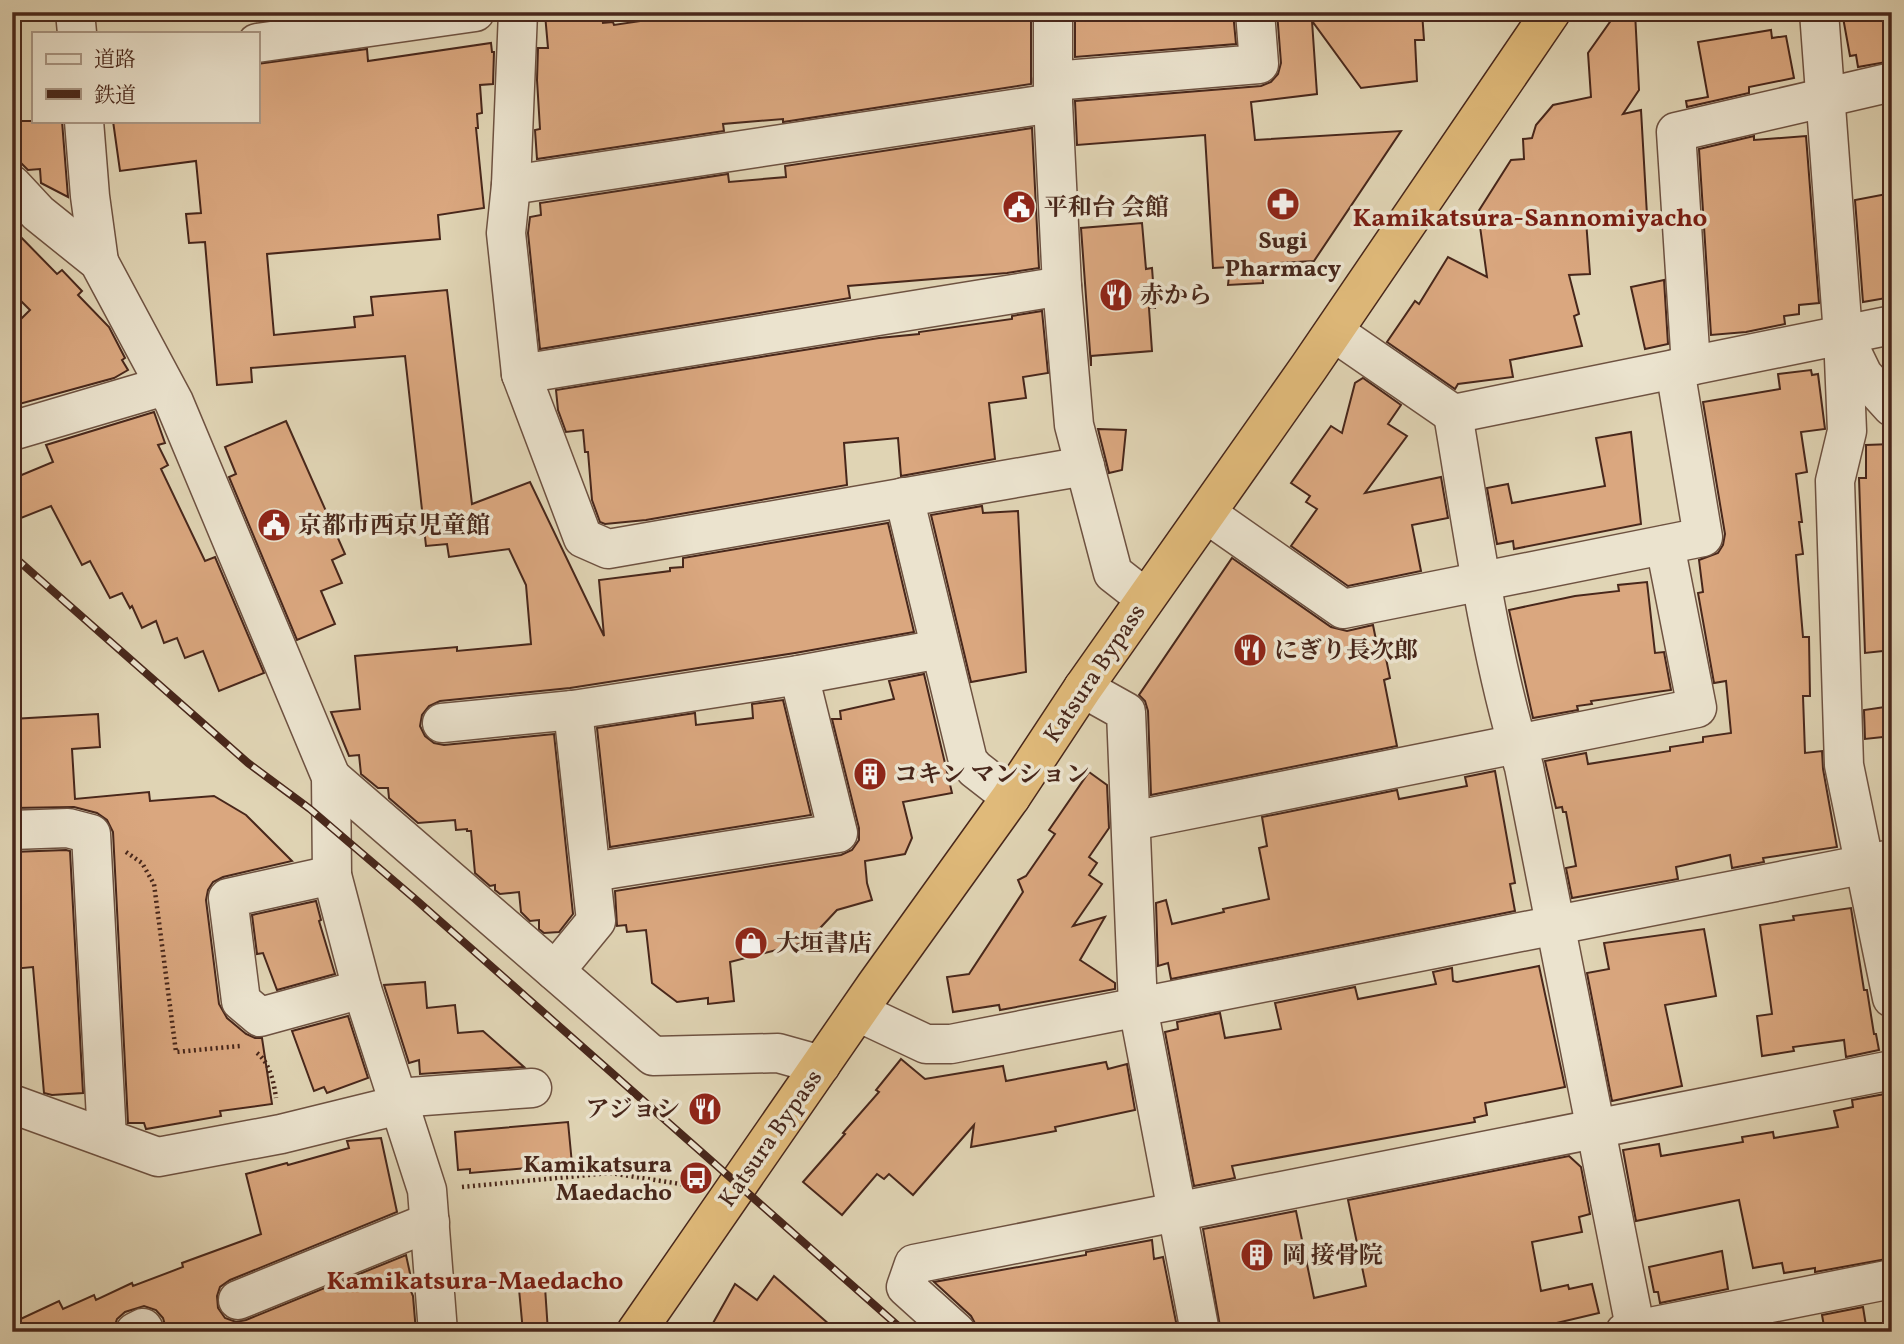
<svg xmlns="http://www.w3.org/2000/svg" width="1904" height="1344" font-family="Vollkorn,'Noto Serif JP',serif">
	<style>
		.building { fill: #daa77f; stroke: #48271b; stroke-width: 2 }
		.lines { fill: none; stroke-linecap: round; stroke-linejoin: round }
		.minor-casing { stroke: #6e5241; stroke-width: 41 }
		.highway-casing { stroke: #48271b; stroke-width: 41 }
		.path { stroke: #48271b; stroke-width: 4.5; stroke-dasharray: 2 3.5; stroke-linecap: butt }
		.minor { stroke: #ebe3ce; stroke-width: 38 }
		.highway { stroke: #e0ba7a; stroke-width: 38 }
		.rail-casing { stroke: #48271b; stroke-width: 8 }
		.rail { stroke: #ebe3ce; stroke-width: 5; stroke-dasharray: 16; stroke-linecap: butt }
		.labels { text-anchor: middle; stroke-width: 7; stroke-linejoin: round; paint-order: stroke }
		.poi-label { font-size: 24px; font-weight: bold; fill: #48271b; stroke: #ebe3ce; text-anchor: start }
		.street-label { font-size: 24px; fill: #48271b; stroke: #ebe3ce }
		.neighbourhood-label { font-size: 26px; font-weight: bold; fill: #7a1f14; stroke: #ebe3ce }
	</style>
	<rect width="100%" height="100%" fill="#e0d4b4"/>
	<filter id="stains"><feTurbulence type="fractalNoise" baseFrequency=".00286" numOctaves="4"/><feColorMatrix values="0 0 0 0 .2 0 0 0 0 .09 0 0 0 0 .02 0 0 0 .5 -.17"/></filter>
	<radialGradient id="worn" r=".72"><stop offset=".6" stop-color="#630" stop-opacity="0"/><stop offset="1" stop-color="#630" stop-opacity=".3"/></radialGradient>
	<!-- building -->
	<g class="building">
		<polygon points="257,12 286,12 287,17 257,21"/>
		<polygon points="579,12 579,19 602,16 603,23 613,22 614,25 675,16 674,12 1023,12 1024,19 1031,19 1031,84 783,122 783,119 723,124 724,131 537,159 535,130 540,129 537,80 538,48 548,48 545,14"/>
		<polygon points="1079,12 1233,12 1236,44 1075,57 1075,16 1079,16"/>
		<polygon points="1277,12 1422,12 1424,40 1415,40 1417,81 1361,88 1312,21 1317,94 1251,102 1255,140 1401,131 1314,261 1262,264 1263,283 1228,285 1230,267 1213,268 1205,135 1077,145 1075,101 1261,86 1271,82 1278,74 1281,63"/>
		<polygon points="1617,12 1635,12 1639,90 1623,114 1641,110 1647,215 1586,220 1590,274 1569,275 1579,314 1574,316 1582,346 1510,360 1513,377 1458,384 1455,389 1387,342 1415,301 1419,304 1448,257 1487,277 1478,212 1511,160 1524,159 1523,139 1532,138 1536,125 1553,105 1591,97 1588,53"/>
		<polygon points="1842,12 1892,12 1892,61 1858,67 1856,55 1850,56"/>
		<polygon points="1771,30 1772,38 1786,36 1794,78 1749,87 1749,93 1687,107 1686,101 1708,97 1698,42"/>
		<polygon points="491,43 492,52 494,52 493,84 480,85 482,113 477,114 478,128 476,128 484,208 438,215 440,239 267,254 274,335 355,327 354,317 373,315 371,297 447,290 472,504 530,482 604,636 599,580 670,571 670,568 683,567 683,558 888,523 914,632 795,653 570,688 440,701 429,706 422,715 420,726 425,736 434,743 444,745 554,734 573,914 559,932 544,933 539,929 539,920 530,921 521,912 519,892 500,894 495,890 495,885 490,886 475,873 471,831 467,831 467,829 456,830 455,820 418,823 389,798 388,788 378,788 361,774 359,755 349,756 331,712 360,709 355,656 457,647 457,651 531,644 526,585 509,549 449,557 447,544 426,546 405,356 251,368 252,382 217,385 205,242 189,243 186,214 201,213 196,161 120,171 113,121 257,121 257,64 367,49 368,61"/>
		<polygon points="12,121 62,121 68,197 41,183 40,169 28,170 12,154"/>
		<polygon points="1032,128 1039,268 1007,273 848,286 850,298 540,349 528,233 530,217 541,215 540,203 728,174 729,182 786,177 785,166"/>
		<polygon points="1754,136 1754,140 1806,136 1819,303 1799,305 1799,314 1784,316 1785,324 1746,332 1711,335 1699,149"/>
		<polygon points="1892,193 1892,297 1863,302 1855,200"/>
		<polygon points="1142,223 1146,269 1152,268 1155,308 1149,308 1152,351 1091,356 1091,366 1081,228"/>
		<polygon points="12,228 57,274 62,270 82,291 78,295 109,327 125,358 122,360 128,370 114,378 12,406 12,328 30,310 12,292"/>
		<polygon points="1664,280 1668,344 1645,349 1631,287"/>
		<polygon points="1042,311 1048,373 1023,377 1026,398 989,403 995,459 901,476 898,438 844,443 847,485 646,520 605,524 600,522 592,500 588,452 585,452 583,430 566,432 558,410 556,390 879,338 919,334 919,332 1012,319 1012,316"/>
		<polygon points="1811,370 1812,375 1818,374 1825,429 1801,432 1807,472 1796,474 1802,522 1799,522 1803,554 1796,555 1803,637 1809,637 1810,696 1803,696 1805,753 1822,751 1823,769 1837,847 1763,858 1764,862 1732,868 1730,855 1676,867 1678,879 1572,898 1566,868 1576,866 1566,812 1563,812 1562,807 1556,808 1545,761 1586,753 1588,764 1670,751 1670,747 1703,742 1703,737 1731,733 1726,681 1714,683 1698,593 1703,592 1699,560 1718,553 1723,545 1725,534 1703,402 1780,389 1778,374"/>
		<polygon points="1363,378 1401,405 1388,424 1407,436 1365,493 1441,477 1448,518 1412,525 1421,571 1348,586 1291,546 1317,509 1306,502 1310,496 1291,483 1331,426 1342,433 1355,383"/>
		<polygon points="154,412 165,443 158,445 168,465 161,469 205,561 215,557 264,673 219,691 203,651 185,658 177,638 164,643 156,621 142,628 132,606 130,608 122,593 110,598 90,561 82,565 51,506 21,518 12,497 12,479 53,462 46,445"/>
		<polygon points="286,421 345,554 332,560 342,583 321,591 335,624 297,640 229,477 236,474 225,447"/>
		<polygon points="1098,429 1126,430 1122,470 1109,473"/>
		<polygon points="1631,432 1641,524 1514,549 1513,541 1497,544 1487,488 1508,484 1512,503 1605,486 1596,438"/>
		<polygon points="1892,444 1892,650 1865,653 1859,478 1866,478 1866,445"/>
		<polygon points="982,506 983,513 1018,511 1026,672 971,682 931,515"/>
		<polygon points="1232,558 1331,627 1347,631 1373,625 1376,640 1382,639 1390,678 1384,680 1397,746 1151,795 1148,711 1145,701 1139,695"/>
		<polygon points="1647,582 1655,653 1664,652 1671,690 1591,701 1592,704 1577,706 1578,710 1533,718 1509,610 1575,596 1619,591 1618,585"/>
		<polygon points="924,674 952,793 903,802 912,838 905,854 865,861 867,883 872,900 837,910 807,942 730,962 734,1001 708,1004 708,998 677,1002 652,983 646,930 627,932 626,925 617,926 615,891 841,855 852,850 859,840 859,828 832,719 841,719 840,711 894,699 889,681"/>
		<polygon points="783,700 811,815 610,847 597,728 695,713 696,725 753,718 752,704"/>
		<polygon points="1892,706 1892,736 1865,739 1864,710"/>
		<polygon points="98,714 100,747 72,749 75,799 149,792 150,801 214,796 246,815 292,861 223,877 213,882 208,890 206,900 219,1004 227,1018 246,1034 255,1038 262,1038 272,1104 220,1111 221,1116 146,1129 144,1123 128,1123 113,832 107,820 97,813 74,807 12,808 12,719"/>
		<polygon points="1495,771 1515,883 1510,884 1515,911 1171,979 1168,963 1158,966 1156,903 1166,900 1172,924 1224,912 1223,909 1269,899 1259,848 1267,846 1262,817 1397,790 1399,799 1467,786 1465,777"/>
		<polygon points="1089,772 1107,785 1109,828 1089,857 1097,863 1089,875 1102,884 1073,926 1105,917 1080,960 1115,983 1115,989 1000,1010 999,1005 953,1012 947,977 969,974 1023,892 1018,880 1026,876 1055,834 1049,830"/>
		<polygon points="66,850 70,851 83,1093 52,1095 44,1093 33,967 12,969 12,852"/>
		<polygon points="316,901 321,920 319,921 335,974 277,990 263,953 257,954 252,915"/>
		<polygon points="1851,908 1864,990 1867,990 1874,1034 1876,1034 1879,1050 1846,1057 1844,1040 1793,1047 1794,1051 1762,1056 1757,1016 1772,1014 1760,925 1794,920 1793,916"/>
		<polygon points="1704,929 1716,996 1665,1005 1682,1086 1612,1101 1587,973 1609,969 1604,943"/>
		<polygon points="1539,966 1565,1087 1485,1103 1487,1115 1474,1118 1475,1122 1232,1166 1235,1178 1194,1186 1165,1032 1178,1029 1177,1022 1220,1013 1225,1038 1281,1029 1275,1003 1355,987 1358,999 1436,984 1433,972 1452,968 1453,981 1457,982"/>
		<polygon points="425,982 427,1008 455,1005 458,1033 483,1031 524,1067 420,1074 419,1060 409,1063 384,985"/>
		<polygon points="348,1016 368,1078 327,1093 324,1087 314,1091 292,1031"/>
		<polygon points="901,1059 925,1079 1003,1066 1006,1081 1106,1062 1108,1069 1127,1064 1135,1110 1055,1127 1056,1131 971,1147 974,1125 913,1195 889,1174 884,1179 877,1174 842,1215 803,1182 845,1134 843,1133 879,1092 876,1090"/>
		<polygon points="1885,1094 1892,1115 1892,1258 1815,1272 1815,1268 1784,1273 1782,1263 1753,1268 1739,1200 1636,1221 1623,1150 1659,1144 1661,1156 1743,1142 1742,1137 1773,1132 1774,1138 1838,1127 1834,1111 1853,1107 1852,1100"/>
		<polygon points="568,1122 572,1164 470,1173 470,1169 458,1170 455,1132"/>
		<polygon points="381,1138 397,1212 230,1280 220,1287 217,1296 218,1308 225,1318 236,1322 246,1320 406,1255 413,1287 410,1289 413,1296 416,1332 167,1332 163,1318 156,1310 144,1306 125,1312 117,1319 115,1325 101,1332 12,1332 12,1323 59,1301 63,1309 94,1295 96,1300 132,1283 133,1286 183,1267 182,1263 261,1234 246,1174 287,1163 288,1165 349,1148 347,1141"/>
		<polygon points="1569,1156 1581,1167 1590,1214 1579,1217 1582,1232 1532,1242 1541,1291 1568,1285 1569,1289 1592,1284 1599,1313 1548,1325 1549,1332 1221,1332 1203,1229 1296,1211 1314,1298 1366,1286 1348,1200"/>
		<polygon points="1152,1240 1154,1259 1163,1257 1178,1332 977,1332 976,1325 971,1316 934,1282 1086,1255 1086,1252"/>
		<polygon points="1722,1251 1728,1289 1660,1303 1658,1292 1654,1292 1649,1267"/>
		<polygon points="774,1276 838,1332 708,1332 735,1284 757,1300"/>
		<polygon points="545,1287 548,1332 523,1332 519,1289"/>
		<polygon points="1863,1307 1867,1332 1825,1332 1822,1315"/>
	</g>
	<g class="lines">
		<defs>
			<g id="minor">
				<polyline points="75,12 77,33"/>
				<polyline points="518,12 511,185 506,233 521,374 583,538 608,549 1085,466"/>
				<polyline points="1053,12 1053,103 1062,286 1074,425 1113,573 1145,598"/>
				<polyline points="1819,12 1843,335 1847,431 1835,481 1844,765 1892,998"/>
				<polyline points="257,43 475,12"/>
				<polyline points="1053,81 1259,64 1255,12"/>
				<polyline points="84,121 90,196 99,262"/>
				<polyline points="12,185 38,213 99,262 174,402 331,777 332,875 362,989 427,1190 438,1332"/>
				<polyline points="511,185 1053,103"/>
				<polyline points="1334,332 1453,414 1892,325"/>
				<polyline points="1846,340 1863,375 1892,407"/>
				<polyline points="1691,366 1676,132 1892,82"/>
				<polyline points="521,374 1062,286"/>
				<path d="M1453 414C1473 532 1489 652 1524 767L1636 1332"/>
				<polyline points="12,428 15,430 164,386"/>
				<polyline points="904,497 968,761 975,769 1011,797"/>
				<polyline points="1207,514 1343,609 1703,537 1675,369"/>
				<polyline points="1083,688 1126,712 1138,1007 1200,1332"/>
				<polyline points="442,723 573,710 799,675 940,649"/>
				<polyline points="331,777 653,1056 778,1053 821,1065"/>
				<polyline points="1132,821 1697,708 1665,545"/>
				<polyline points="12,830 68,828 91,834 107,1138"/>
				<polyline points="592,872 838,833 799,675"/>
				<polyline points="332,875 228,898 241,1001 260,1017 362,989"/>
				<polyline points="555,971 596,921 573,710"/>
				<polyline points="858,1012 926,1044 951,1044 1892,859"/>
				<polyline points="397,1098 532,1088"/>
				<polyline points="12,1104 158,1157 281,1134 399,1105"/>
				<polyline points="238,1300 430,1222"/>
				<polyline points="135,1332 143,1328 145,1332"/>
				<polyline points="956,1332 906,1287 914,1264 1892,1070"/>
				<polyline points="1625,1332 1892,1279"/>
			</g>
			<polyline id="highway" points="636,1332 876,985 1011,797 1083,688 1309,367 1551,12"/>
		</defs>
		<!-- minor casing -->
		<use href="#minor" class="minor-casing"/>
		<!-- highway casing -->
		<use href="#highway" class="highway-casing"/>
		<!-- path -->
		<g class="path">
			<polyline points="126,852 142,863 154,884 176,1052 240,1046"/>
			<path d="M257 1053C270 1063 274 1083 276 1098"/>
			<polyline points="462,1187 610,1173 687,1185"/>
		</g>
		<!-- minor -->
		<use href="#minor" class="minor"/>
		<!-- highway -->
		<use href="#highway" class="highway"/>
		<defs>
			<polyline id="rail" points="12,555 248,763 310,809 414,898 905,1332"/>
		</defs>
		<!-- rail casing -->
		<use href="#rail" class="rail-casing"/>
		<!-- rail -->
		<use href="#rail" class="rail"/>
	</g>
	<!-- icons -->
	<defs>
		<symbol id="pharmacy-disc" viewBox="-11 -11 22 22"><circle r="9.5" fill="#8f2418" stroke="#ebe3ce"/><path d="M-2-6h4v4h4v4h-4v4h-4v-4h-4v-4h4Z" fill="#fff"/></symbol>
		<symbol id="civic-disc" viewBox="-11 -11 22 22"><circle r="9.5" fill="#8f2418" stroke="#ebe3ce"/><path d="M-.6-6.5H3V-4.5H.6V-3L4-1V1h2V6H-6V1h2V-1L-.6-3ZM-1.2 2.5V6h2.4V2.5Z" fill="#fff"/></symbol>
		<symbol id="restaurant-disc" viewBox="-11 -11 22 22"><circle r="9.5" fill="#8f2418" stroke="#ebe3ce"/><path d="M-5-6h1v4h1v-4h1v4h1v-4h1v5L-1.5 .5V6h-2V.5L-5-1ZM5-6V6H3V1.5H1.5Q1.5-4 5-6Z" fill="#fff"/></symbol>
		<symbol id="building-disc" viewBox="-11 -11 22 22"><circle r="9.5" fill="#8f2418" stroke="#ebe3ce"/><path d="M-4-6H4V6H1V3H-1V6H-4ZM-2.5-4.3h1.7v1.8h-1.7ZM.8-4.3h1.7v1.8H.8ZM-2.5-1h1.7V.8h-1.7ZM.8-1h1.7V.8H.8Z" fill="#fff"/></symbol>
		<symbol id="shop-disc" viewBox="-11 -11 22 22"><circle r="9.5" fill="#8f2418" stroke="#ebe3ce"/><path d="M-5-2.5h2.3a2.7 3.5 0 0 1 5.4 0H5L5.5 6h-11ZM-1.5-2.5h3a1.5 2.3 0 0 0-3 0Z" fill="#fff"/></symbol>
		<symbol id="bus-disc" viewBox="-11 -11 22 22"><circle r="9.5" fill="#8f2418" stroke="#ebe3ce"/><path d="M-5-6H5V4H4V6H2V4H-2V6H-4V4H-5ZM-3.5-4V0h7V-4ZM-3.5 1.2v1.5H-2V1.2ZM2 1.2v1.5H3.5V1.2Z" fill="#fff"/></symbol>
	</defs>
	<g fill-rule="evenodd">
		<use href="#pharmacy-disc" x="1264" y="185" width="38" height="38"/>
		<use href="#civic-disc" x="1000" y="188" width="38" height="38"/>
		<use href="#restaurant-disc" x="1097" y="276" width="38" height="38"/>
		<use href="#civic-disc" x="255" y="506" width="38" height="38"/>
		<use href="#restaurant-disc" x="1231" y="631" width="38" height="38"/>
		<use href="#building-disc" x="851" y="755" width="38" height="38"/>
		<use href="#shop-disc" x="732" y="924" width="38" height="38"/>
		<use href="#restaurant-disc" x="686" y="1090" width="38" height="38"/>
		<use href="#bus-disc" x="677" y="1159" width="38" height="38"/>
		<use href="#building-disc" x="1238" y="1236" width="38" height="38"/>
	</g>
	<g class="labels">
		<!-- poi labels -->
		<g class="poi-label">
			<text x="1044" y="215">平和台 会館</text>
			<text x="1283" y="248" text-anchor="middle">Sugi<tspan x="1283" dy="28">Pharmacy</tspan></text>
			<text x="1140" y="303">赤から</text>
			<text x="298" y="533">京都市西京児童館</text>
			<text x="1274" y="658">にぎり長次郎</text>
			<text x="894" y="782">コキン マンション</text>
			<text x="776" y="951">大垣書店</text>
			<text x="680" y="1117" text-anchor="end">アジョシ</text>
			<text x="672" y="1172" text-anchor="end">Kamikatsura<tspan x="672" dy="28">Maedacho</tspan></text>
			<text x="1282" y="1263">岡 接骨院</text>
		</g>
		<!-- street labels -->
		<g class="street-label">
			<text transform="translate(1094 673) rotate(-56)" y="8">Katsura Bypass</text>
			<text transform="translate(770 1138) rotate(-55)" y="8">Katsura Bypass</text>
		</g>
		<!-- neighbourhood labels -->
		<g class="neighbourhood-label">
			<text x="1530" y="226">Kamikatsura-Sannomiyacho</text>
			<text x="475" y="1289">Kamikatsura-Maedacho</text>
		</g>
	</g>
	<!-- margin -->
	<rect width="1904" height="1344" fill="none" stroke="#e0d4b4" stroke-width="42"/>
	<rect x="14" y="14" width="1876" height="1316" fill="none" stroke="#48271b" stroke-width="3.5"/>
	<rect x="21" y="21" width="1862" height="1302" fill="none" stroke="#48271b" stroke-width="2"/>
	<!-- legend -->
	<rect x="32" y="32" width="228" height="91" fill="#ebe3ce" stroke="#aa9886" stroke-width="2"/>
	<rect x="46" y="54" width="35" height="10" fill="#ebe3ce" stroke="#aa9886" stroke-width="2"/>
	<text x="94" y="66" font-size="21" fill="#48271b">道路</text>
	<rect x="46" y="89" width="35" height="10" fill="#48271b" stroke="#aa9886" stroke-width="2"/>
	<text x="94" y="102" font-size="21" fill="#48271b">鉄道</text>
	<rect width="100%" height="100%" filter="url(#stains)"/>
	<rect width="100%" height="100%" fill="url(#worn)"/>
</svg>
